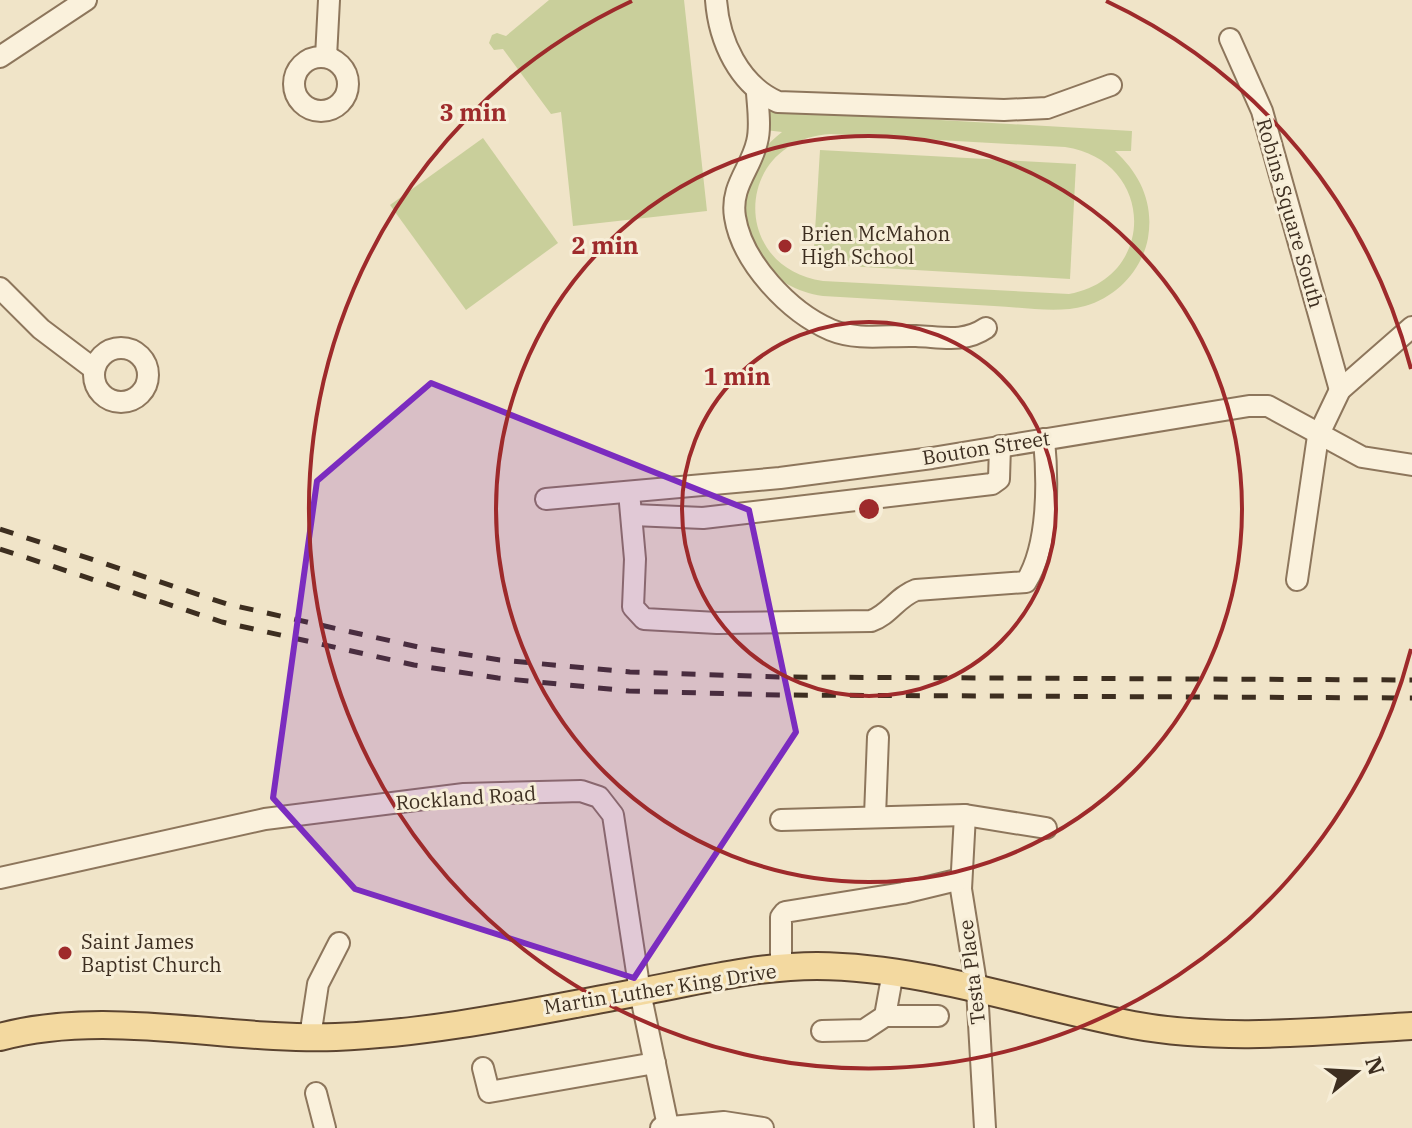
<svg xmlns="http://www.w3.org/2000/svg" width="1412" height="1128" font-family="'IBM Plex Serif',serif">
	<style>
		.green { fill: #c9cf9b; fill-rule: evenodd }
		.lines { fill: none; stroke-linecap: round; stroke-linejoin: round }
		.minor-casing { stroke: #8d765c; stroke-width: 24 }
		.major-casing { stroke: #5b4430; stroke-width: 30 }
		.minor { stroke: #faf1dc; stroke-width: 20 }
		.major { stroke: #f3d9a0; stroke-width: 26 }
		.rail { stroke: #3d2e20; stroke-width: 5; stroke-dasharray: 14 14; stroke-linecap: butt }
		.marked { fill: #7b2cbf; fill-opacity: 0.2; stroke: #7b2cbf; stroke-width: 6; stroke-linejoin: round }
		.ring { fill: none; stroke: #9e2a2b; stroke-width: 4 }
		.poi-dot { fill: #9e2a2b; stroke: #f7eed8; stroke-width: 3 }
		.labels { text-anchor: middle; stroke-width: 6; stroke-linejoin: round; paint-order: stroke }
		.street-label { font-size: 20px; fill: #3d2e20; stroke: #f7eed8 }
		.poi-label { font-size: 20px; fill: #3d2e20; stroke: #f7eed8; text-anchor: start }
		.centre { fill: #9e2a2b; stroke: #f7eed8; stroke-width: 4 }
		.ring-label { font-size: 24px; text-anchor: middle; font-weight: bold; fill: #9e2a2b; stroke: #f7eed8; stroke-width: 6; stroke-linejoin: round; paint-order: stroke }
	</style>
	<rect width="100%" height="100%" fill="#f0e4c8"/>
	<!-- green -->
	<g class="green">
		<polygon points="549,0 684,0 707,211 573,226 561,112 551,114 503,49 494,50 489,43 492,35 497,33 506,36"/>
		<path d="M767 110 1132 131 1131 151H1115C1140 174 1154 203 1148 238 1142 270 1117 297 1085 306 1057 314 1023 307 994 306 937 303 880 299 823 296 738 284 715 183 782 132L765 130ZM831 134 1065 147C1155 160 1158 278 1069 294L823 281C728 267 735 139 831 134Z"/>
		<polygon points="483,138 558,243 466,310 390,205"/>
		<polygon points="820,150 1076,164 1070,279 813,264"/>
	</g>
	<g class="lines">
		<defs>
			<g id="minor">
				<path d="M716 0C719 41 739 85 778 102L1004 110 1047 108 1111 85"/>
				<polyline points="1230,39 1262,111 1340,390"/>
				<polyline points="0,57 86,0"/>
				<polyline points="326,57 329,0"/>
				<circle cx="321" cy="84" r="27"/>
				<path d="M757 93C758 108 761 127 757 142 751 169 730 186 735 217 742 262 789 312 831 330 858 341 887 335 916 336 942 337 964 343 986 328"/>
				<polyline points="0,288 41,329 94,369"/>
				<circle cx="121" cy="375" r="27"/>
				<path d="M629 492 635 559 633 607 644 619 717 623 871 621C889 615 897 597 916 590L1026 582C1049 545 1048 481 1044 439"/>
				<polyline points="546,499 780,478 932,458 1249,406 1268,406 1362,457 1412,465"/>
				<polyline points="633,515 703,518 992,484 999,479 1000,446"/>
				<polyline points="1297,580 1318,436 1340,390 1412,327"/>
				<polyline points="965,815 961,889 977,989 985,1128"/>
				<polyline points="875,816 878,737"/>
				<polyline points="781,820 965,815 1046,828"/>
				<polyline points="0,878 265,819 464,794 581,791 599,797 613,815 640,992 668,1126"/>
				<polyline points="781,969 781,917 785,912 903,893 961,879"/>
				<polyline points="885,1016 938,1016"/>
				<polyline points="822,1031 864,1030 885,1016 893,972"/>
				<polyline points="310,1037 318,984 339,943"/>
				<polyline points="483,1068 489,1092 655,1063"/>
				<polyline points="316,1093 325,1128"/>
				<polyline points="661,1128 724,1122 763,1128"/>
			</g>
			<path id="major" d="M0 1037C105 1008 227 1041 336 1037 438 1033 540 1010 640 992 698 981 757 966 817 966 925 967 1028 1005 1133 1025 1224 1042 1321 1031 1412 1026"/>
		</defs>
		<!-- minor casing -->
		<use href="#minor" class="minor-casing"/>
		<!-- major casing -->
		<use href="#major" class="major-casing"/>
		<!-- minor -->
		<use href="#minor" class="minor"/>
		<!-- major -->
		<use href="#major" class="major"/>
		<!-- rail -->
		<g class="rail">
			<polyline points="0,529 227,604 418,647 500,660 630,672 779,677 1412,680"/>
			<polyline points="0,549 222,622 414,665 498,678 629,691 779,695 1412,698"/>
		</g>
	</g>
	<!-- marked area -->
	<path class="marked" d="M431 383 749 510 796 732 634 978 355 889 273 798 317 481Z"/>
	<!-- distance rings -->
	<g class="ring">
		<circle cx="869" cy="509" r="187"/>
		<circle cx="869" cy="509" r="373"/>
		<path d="M1411 649A560 560 0 1 1 632 1M1106 1A560 560 0 0 1 1411 369"/>
	</g>
	<!-- markers -->
	<g class="poi-dot">
		<circle cx="785" cy="246" r="8"/>
		<circle cx="65" cy="953" r="8"/>
	</g>
	<g class="labels">
		<!-- street labels -->
		<g class="street-label">
			<text transform="translate(1290 213) rotate(74)" y="7">Robins Square South</text>
			<text transform="translate(986 448) rotate(-9)" y="7">Bouton Street</text>
			<text transform="translate(466 798) rotate(-4)" y="7">Rockland Road</text>
			<text transform="translate(972 972) rotate(-97)" y="7">Testa Place</text>
			<text transform="translate(660 989) rotate(-9)" y="7">Martin Luther King Drive</text>
		</g>
		<!-- poi labels -->
		<g class="poi-label">
			<text x="801" y="241">Brien McMahon<tspan x="801" dy="23">High School</tspan></text>
			<text x="81" y="949">Saint James<tspan x="81" dy="23">Baptist Church</tspan></text>
		</g>
	</g>
	<circle cx="869" cy="509" r="12" class="centre"/>
	<g class="ring-label">
		<text x="473" y="121">3 min</text>
		<text x="605" y="254">2 min</text>
		<text x="737" y="385">1 min</text>
	</g>
	<!-- north arrow -->
	<g transform="translate(1356 1072) rotate(72)" stroke="#f7eed8" stroke-width="6" paint-order="stroke">
	<path d="M0-6L14 30L0 20L-14 30Z" fill="#3d2e20"/>
	<text y="-12" font-size="22" font-weight="bold" text-anchor="middle" fill="#3d2e20">N</text>
	</g>
</svg>
